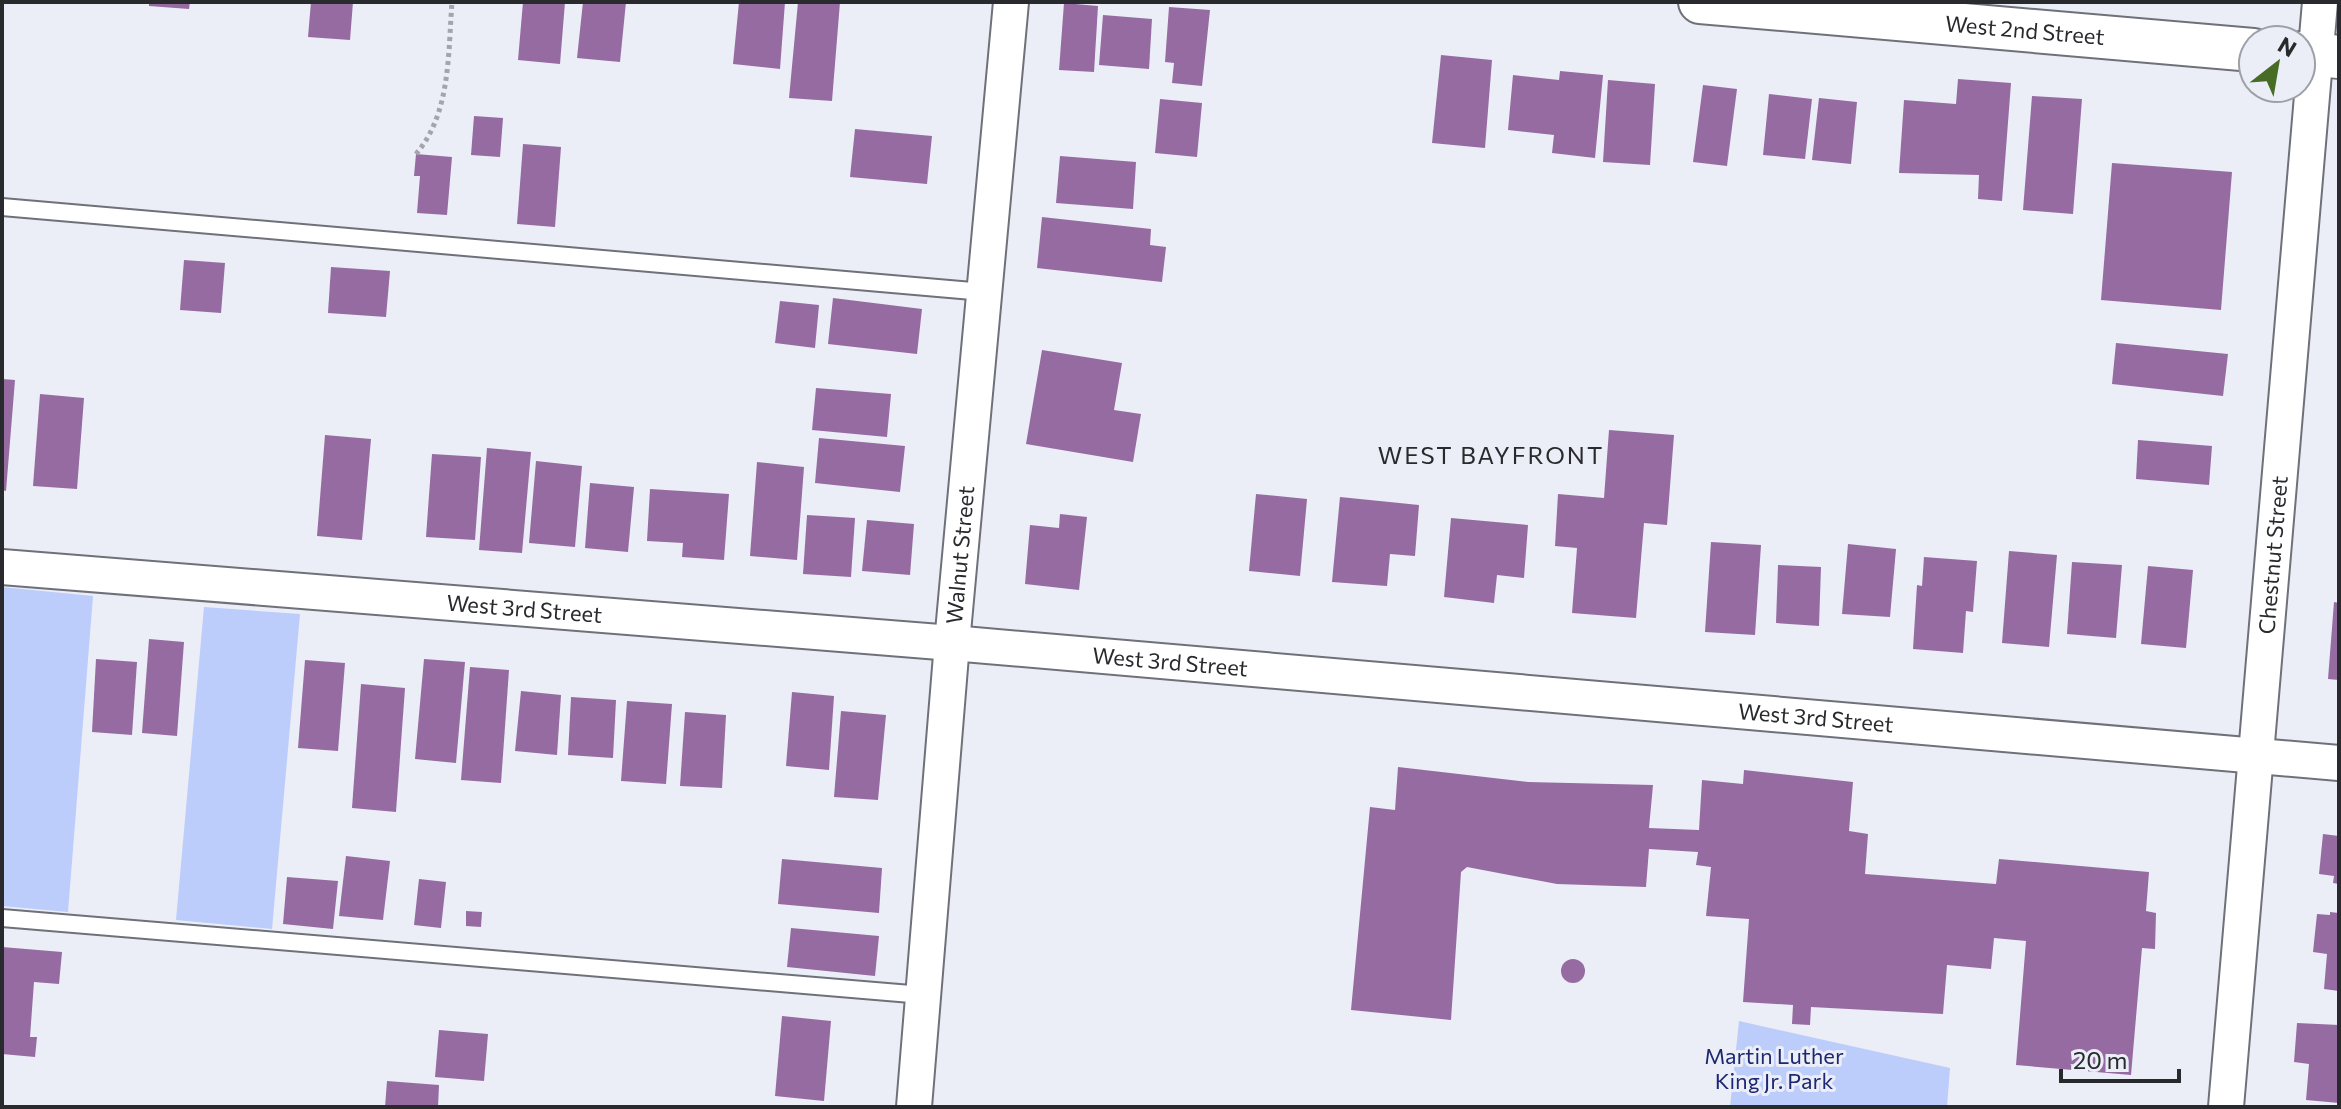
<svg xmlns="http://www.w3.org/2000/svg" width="2341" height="1109" font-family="Commissioner,sans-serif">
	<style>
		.green { fill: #bcccfb }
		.building { fill: #966ba2 }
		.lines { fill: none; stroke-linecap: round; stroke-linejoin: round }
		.service-casing { stroke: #6e7179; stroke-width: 20 }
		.minor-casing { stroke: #6e7179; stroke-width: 38 }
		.tertiary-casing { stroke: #6e7179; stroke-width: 46 }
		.path { stroke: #a3a5ac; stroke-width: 5; stroke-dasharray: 4 4; stroke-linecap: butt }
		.service { stroke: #fff; stroke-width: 16 }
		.minor { stroke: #fff; stroke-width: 34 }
		.tertiary { stroke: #fff; stroke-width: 42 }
		.labels { text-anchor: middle; stroke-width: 6; stroke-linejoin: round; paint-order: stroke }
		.street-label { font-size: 22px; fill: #292a2d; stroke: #ebeef7 }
		.park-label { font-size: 22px; fill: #1c2870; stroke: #ebeef7 }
		.neighbourhood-label { font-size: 24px; letter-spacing: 2px; fill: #292a2d; stroke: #ebeef7 }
	</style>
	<rect width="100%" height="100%" fill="#ebeef7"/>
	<!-- green -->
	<g class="green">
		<polygon points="2,587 93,596 68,912 2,906"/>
		<polygon points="204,607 300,614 272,929 176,920"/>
		<polygon points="1739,1021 1950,1068 1947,1107 1730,1107"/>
	</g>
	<!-- building -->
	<g class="building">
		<polygon points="149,2 190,2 189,9 149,6"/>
		<polygon points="311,2 353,2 350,40 308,37"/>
		<polygon points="523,2 565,2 560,64 518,60"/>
		<polygon points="583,2 626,2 620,62 577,58"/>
		<polygon points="739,2 785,2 780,69 733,64"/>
		<polygon points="798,2 840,2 832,101 789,98"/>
		<polygon points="1064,3 1098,6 1094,72 1059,70"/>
		<polygon points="1169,7 1210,10 1202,86 1172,83 1174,63 1165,62"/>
		<polygon points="1103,15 1152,19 1149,69 1099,65"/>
		<polygon points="1441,55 1492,60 1485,148 1432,143"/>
		<polygon points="1560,71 1603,75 1595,158 1552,153 1554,135 1508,130 1513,75 1559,80"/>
		<polygon points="1958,79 2011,83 2002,201 1978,199 1979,175 1899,173 1904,100 1956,104"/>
		<polygon points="1608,80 1655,84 1650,165 1603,162"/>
		<polygon points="1703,85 1737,89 1727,166 1693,162"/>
		<polygon points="1769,94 1812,99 1805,159 1763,155"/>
		<polygon points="2032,96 2082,99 2073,214 2023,210"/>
		<polygon points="1819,98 1857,102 1851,164 1812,160"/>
		<polygon points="1160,99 1202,103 1197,157 1155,153"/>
		<polygon points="474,116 503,118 500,157 471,155"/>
		<polygon points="855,129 932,136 927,184 850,177"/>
		<polygon points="523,144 561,147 555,227 517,224"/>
		<polygon points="416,154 452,157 447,215 417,213 420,176 414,176"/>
		<polygon points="1060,156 1136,162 1133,209 1056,203"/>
		<polygon points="2112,163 2232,172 2221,310 2101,300"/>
		<polygon points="1042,217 1151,229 1150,245 1166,247 1162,282 1037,268"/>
		<polygon points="184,260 225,263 221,313 180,310"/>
		<polygon points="331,267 390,271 386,317 328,313"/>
		<polygon points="833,298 922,309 917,354 828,344"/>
		<polygon points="780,301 819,305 815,348 775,343"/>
		<polygon points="2116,343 2228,354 2223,396 2112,384"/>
		<polygon points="1042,350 1122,363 1114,410 1141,414 1133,462 1026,444"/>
		<polygon points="2,379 15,380 6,491 2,490"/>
		<polygon points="816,388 891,394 887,437 812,430"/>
		<polygon points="40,394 84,398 77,489 33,486"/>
		<polygon points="1609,430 1674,435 1667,525 1644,523 1636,618 1572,613 1577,548 1555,546 1558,494 1604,498"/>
		<polygon points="325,435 371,439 362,540 317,536"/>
		<polygon points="819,438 905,446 900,492 815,483"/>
		<polygon points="2138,440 2212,446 2209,485 2136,479"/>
		<polygon points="487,448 531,452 522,553 479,550"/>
		<polygon points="432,454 481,457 475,540 426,537"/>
		<polygon points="536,461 582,466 575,547 529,543"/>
		<polygon points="757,462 804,467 797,560 750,556"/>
		<polygon points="590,483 634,487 628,552 585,548"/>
		<polygon points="650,489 729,494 724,560 682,557 683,543 647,541"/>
		<polygon points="1256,494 1307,499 1300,576 1249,571"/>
		<polygon points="1340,497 1419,505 1415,556 1390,554 1387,586 1332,582"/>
		<polygon points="1060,514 1087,517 1079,590 1025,584 1030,525 1059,528"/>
		<polygon points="807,515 855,518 851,577 803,574"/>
		<polygon points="1451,518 1528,525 1524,578 1497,575 1494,603 1444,597"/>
		<polygon points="867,520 914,524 910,575 862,571"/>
		<polygon points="1711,542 1761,545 1755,635 1705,632"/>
		<polygon points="1848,544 1896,549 1890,617 1842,614"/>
		<polygon points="2009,551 2057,555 2049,647 2002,643"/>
		<polygon points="1924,557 1977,561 1973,612 1966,611 1963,653 1913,649 1917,585 1922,586"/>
		<polygon points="2072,562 2122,565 2116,638 2067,634"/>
		<polygon points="1778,565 1821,567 1819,626 1776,623"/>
		<polygon points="2148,566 2193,570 2186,648 2141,644"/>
		<polygon points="2334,602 2339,603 2339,680 2328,679"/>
		<polygon points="149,639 184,642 177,736 142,733"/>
		<polygon points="96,659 137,662 132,735 92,732"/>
		<polygon points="424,659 465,662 456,763 415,759"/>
		<polygon points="305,660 345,663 338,751 298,748"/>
		<polygon points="470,667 509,670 501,783 461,780"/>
		<polygon points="361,684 405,688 396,812 352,808"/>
		<polygon points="521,691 561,695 557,755 515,751"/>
		<polygon points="792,692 834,696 829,770 786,766"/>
		<polygon points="571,697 616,700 613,758 568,755"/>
		<polygon points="627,701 672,704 666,784 621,781"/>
		<polygon points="841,711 886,715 878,800 834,797"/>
		<polygon points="685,712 726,715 722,788 680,786"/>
		<polygon points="1398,767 1528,782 1653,785 1649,828 1699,830 1702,780 1743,784 1744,770 1853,782 1849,831 1868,834 1865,874 1996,884 1999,859 2149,872 2146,911 2156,913 2155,949 2142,948 2131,1075 2016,1065 2026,941 1994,938 1991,969 1947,965 1943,1014 1811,1007 1810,1025 1792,1024 1793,1005 1743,1002 1749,919 1706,916 1711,867 1696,865 1698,852 1649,849 1646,887 1557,884 1467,867 1461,872 1451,1020 1351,1010 1370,807 1395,810"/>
		<polygon points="2323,834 2339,836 2339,884 2333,883 2334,876 2319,874"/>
		<polygon points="346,856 390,861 383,920 339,916"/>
		<polygon points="782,859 882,868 879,913 778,904"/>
		<polygon points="287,877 338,881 333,929 283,924"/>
		<polygon points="419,879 446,882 441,928 414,925"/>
		<polygon points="466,911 482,912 481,927 466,926"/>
		<polygon points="2330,912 2339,913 2339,991 2324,989 2327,954 2313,952 2317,914 2330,915"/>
		<polygon points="791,928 879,936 875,976 787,967"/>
		<polygon points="2,947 62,952 59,984 34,982 30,1037 37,1037 35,1057 2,1054"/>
		<circle cx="1573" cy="971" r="12"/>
		<polygon points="782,1016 831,1021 824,1101 775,1096"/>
		<polygon points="2297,1023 2339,1025 2339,1103 2306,1100 2309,1064 2294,1062"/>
		<polygon points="439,1030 488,1034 484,1081 435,1077"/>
		<polygon points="387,1081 439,1085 438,1107 385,1107"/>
	</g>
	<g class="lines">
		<defs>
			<g id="service">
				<polyline points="2,207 984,292"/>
				<polyline points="2,918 923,995"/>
			</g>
			<g id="minor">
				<path id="s1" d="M2 567 952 643 2339 763"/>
				<path id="s2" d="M914 1107 952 643 1011 2"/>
				<path id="s3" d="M2226 1107 2320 2"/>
			</g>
			<g id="tertiary">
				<path id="s4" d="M1700 2 2253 50"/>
				<polyline points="2301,53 2339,57"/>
			</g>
		</defs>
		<!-- service casing -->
		<use href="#service" class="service-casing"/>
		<!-- minor casing -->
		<use href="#minor" class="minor-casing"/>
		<!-- tertiary casing -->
		<use href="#tertiary" class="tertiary-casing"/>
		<!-- path -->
		<path class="path" d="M416 154C451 113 448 53 452 2"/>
		<!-- service -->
		<use href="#service" class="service"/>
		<!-- minor -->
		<use href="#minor" class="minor"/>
		<!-- tertiary -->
		<use href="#tertiary" class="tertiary"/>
	</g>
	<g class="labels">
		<!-- street labels -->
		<g class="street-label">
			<text dy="8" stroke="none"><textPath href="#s4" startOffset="326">West 2nd Street</textPath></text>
			<text dy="8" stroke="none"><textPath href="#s2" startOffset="554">Walnut Street</textPath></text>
			<text dy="8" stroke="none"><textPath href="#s3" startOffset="554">Chestnut Street</textPath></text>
			<text dy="8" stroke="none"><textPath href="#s1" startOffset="524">West 3rd Street</textPath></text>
			<text dy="8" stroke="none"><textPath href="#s1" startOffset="1172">West 3rd Street</textPath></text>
			<text dy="8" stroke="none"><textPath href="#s1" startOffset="1820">West 3rd Street</textPath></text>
		</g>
		<!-- park labels -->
		<g class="park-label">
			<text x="1774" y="1064">Martin Luther<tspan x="1774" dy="25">King Jr. Park</tspan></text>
		</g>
		<!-- neighbourhood labels -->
		<g class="neighbourhood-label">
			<text x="1491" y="464">WEST BAYFRONT</text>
		</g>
	</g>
	<!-- border -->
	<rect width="2341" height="1109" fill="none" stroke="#292a2d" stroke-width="8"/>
	<!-- north arrow -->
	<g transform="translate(2277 64) rotate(31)"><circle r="38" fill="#ebeef7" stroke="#9da0a6" stroke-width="2"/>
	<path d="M0-6L14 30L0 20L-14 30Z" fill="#486c25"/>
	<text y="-12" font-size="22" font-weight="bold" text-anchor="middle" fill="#292a2d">N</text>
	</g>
	<!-- scale -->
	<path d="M2061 1069v12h118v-12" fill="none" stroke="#292a2d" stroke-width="4"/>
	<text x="2073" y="1069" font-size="24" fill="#292a2d" stroke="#ebeef7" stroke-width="6" paint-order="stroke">20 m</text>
</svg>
